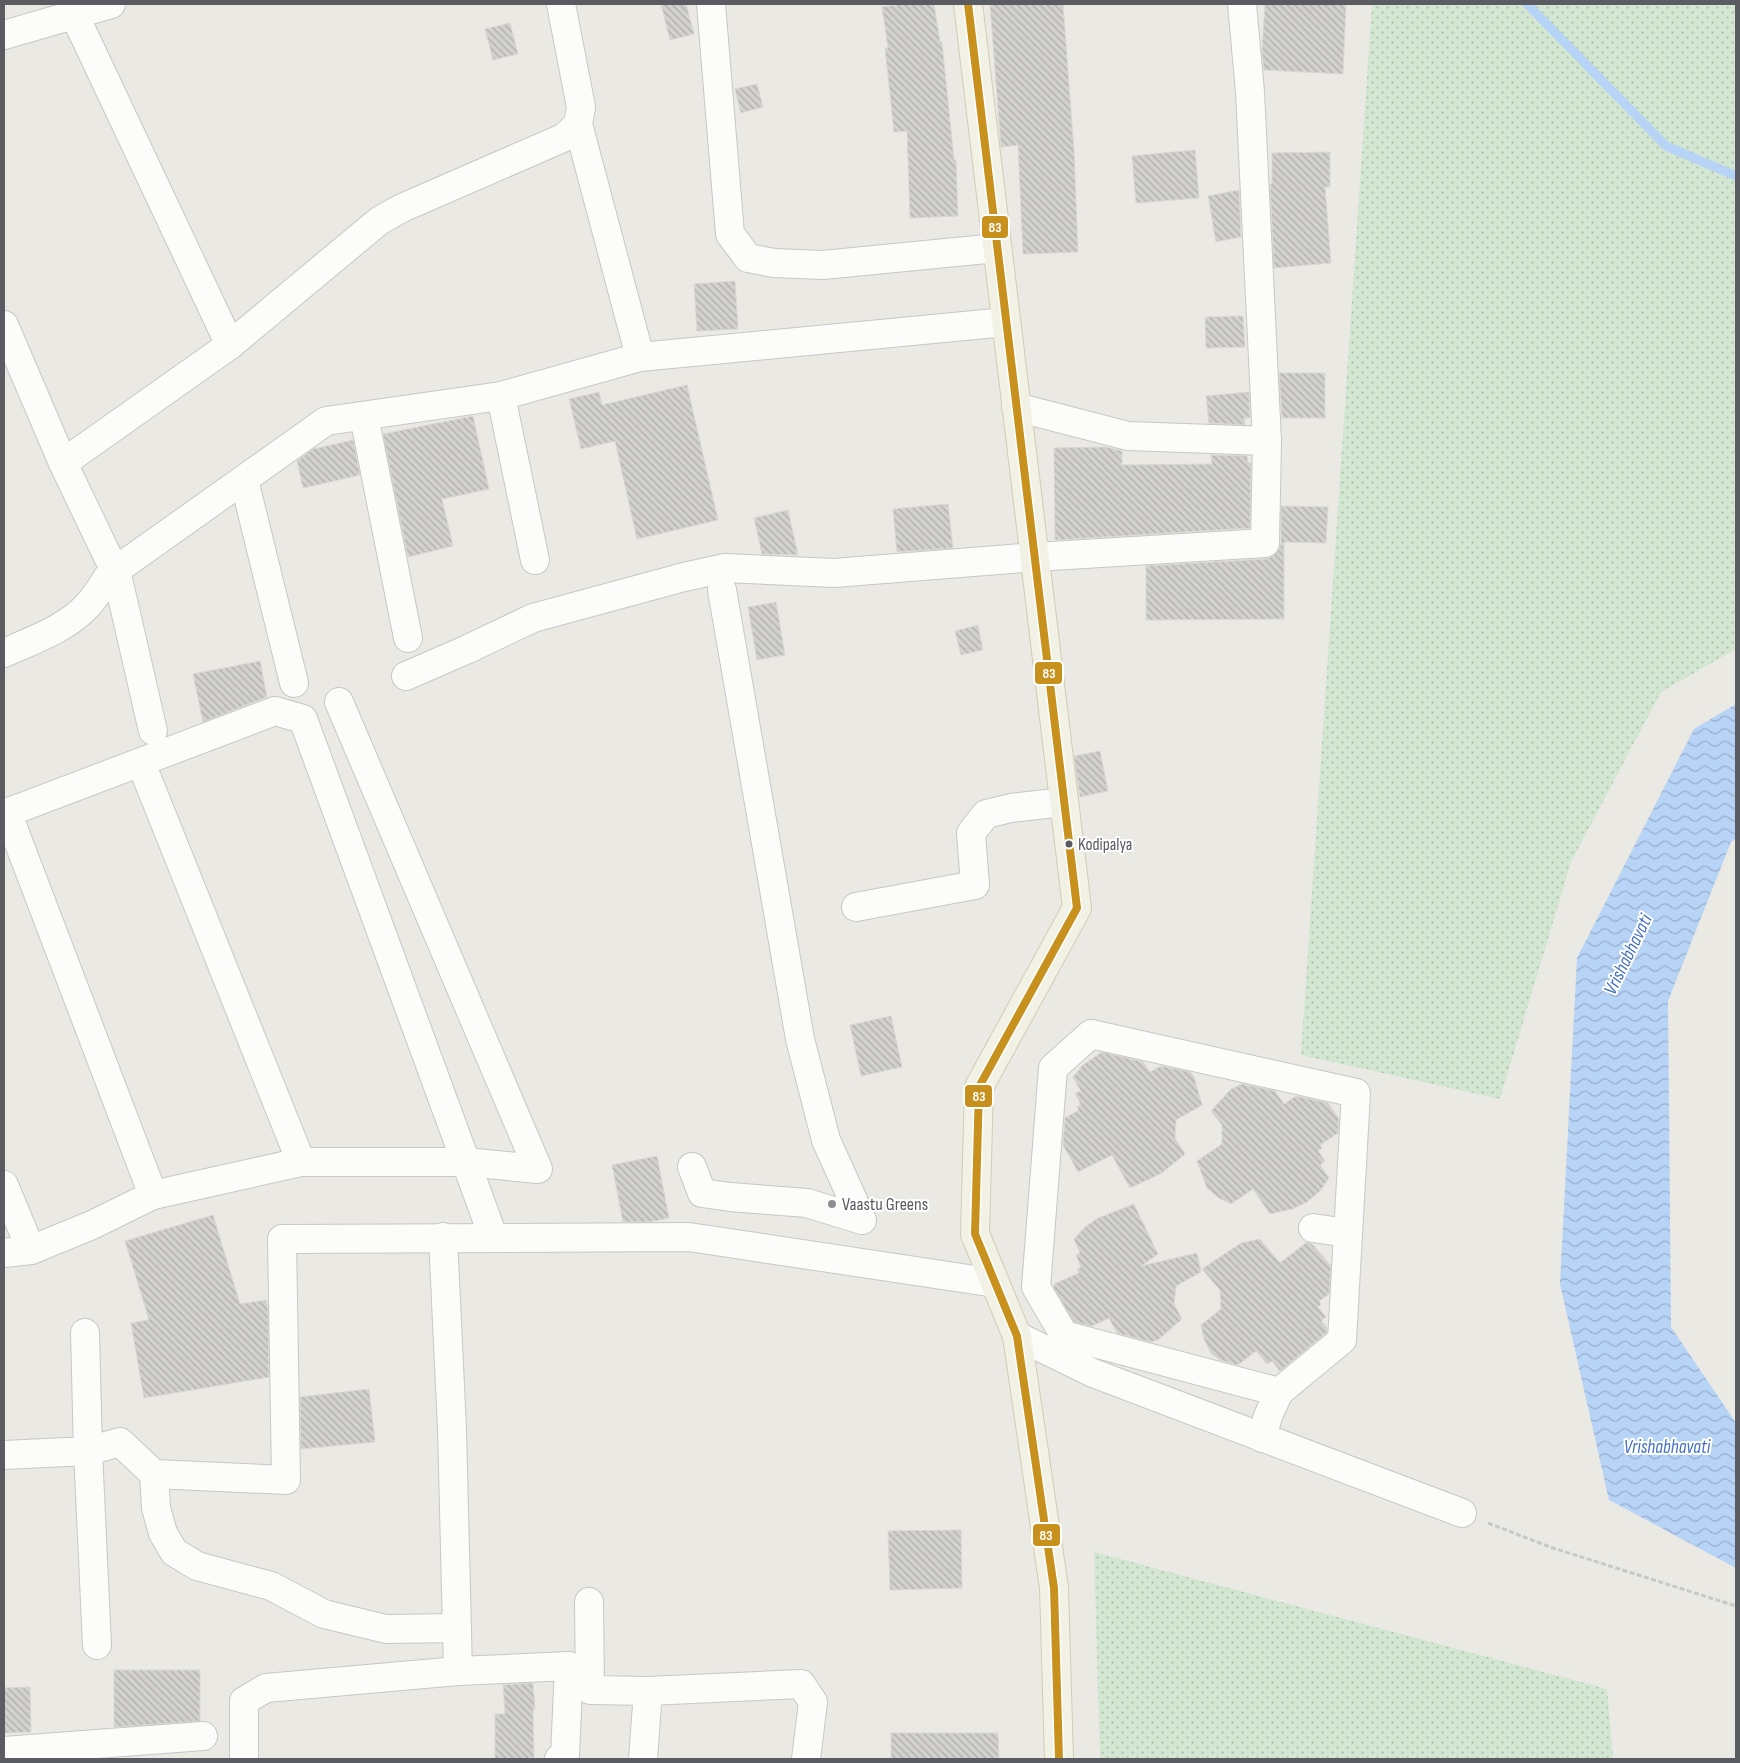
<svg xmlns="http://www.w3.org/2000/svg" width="1740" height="1763" font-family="'Sofia Sans Condensed',sans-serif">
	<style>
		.green { fill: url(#green-dots) }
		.water { fill: url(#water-waves) }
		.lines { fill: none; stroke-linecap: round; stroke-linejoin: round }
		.stream { stroke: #b7d3f6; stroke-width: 9 }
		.building { fill: url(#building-back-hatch); stroke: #d9d8d4 }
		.minor-casing { stroke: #c7c7c6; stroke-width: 30 }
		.major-casing { stroke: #d1ccb2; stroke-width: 30 }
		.path { stroke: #c4cac7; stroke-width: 3; stroke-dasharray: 5 2.5; stroke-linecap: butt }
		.minor { stroke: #fcfcfb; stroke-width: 28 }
		.major { stroke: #f2f1e6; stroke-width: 28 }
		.bus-1-casing { stroke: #fff; stroke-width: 11 }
		.bus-1 { stroke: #c8901d; stroke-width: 8 }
		.bus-dot { fill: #5a5c62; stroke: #fff; stroke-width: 2 }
		.poi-dot { fill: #8c8d90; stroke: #fff; stroke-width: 2 }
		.labels { text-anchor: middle; stroke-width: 4; stroke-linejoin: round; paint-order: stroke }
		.bus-label { font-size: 17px; fill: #5a5c62; stroke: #fff; text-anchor: start }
		.poi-label { font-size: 18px; fill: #5a5c62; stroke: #fff; text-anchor: start }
		.water-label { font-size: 19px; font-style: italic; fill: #4471c0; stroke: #fff }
		.line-badge { stroke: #fff; stroke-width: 2 }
		.badge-label { font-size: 14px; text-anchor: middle; font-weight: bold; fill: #fff }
	</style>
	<defs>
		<pattern id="green-dots" width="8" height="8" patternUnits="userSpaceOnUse" patternTransform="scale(1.25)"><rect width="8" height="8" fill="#d2e6d2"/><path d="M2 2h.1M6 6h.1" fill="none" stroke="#adbeae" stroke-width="1.8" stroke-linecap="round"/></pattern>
		<pattern id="water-waves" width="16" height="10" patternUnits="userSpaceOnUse" patternTransform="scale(1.25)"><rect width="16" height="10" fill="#b7d3f6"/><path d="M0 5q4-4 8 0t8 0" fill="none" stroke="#98aecb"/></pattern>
		<pattern id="building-back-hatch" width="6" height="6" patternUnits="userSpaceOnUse" patternTransform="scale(1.25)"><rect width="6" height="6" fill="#d2d1ce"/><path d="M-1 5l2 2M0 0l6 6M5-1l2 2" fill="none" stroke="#adadab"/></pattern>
	</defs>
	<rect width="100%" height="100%" fill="#eae9e4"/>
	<!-- green -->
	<g class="green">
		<polygon points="1372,4 1736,4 1736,649 1661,692 1571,862 1500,1099 1301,1055"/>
		<polygon points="1094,1552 1607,1689 1613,1759 1100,1759"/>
	</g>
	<!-- water -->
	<polygon class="water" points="1736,704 1736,839 1731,842 1668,1001 1671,1327 1736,1423 1736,1568 1609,1500 1560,1284 1577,958 1694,729"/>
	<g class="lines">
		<!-- stream -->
		<polyline class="stream" points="1527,4 1666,146 1736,176"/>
	</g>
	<!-- building -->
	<g class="building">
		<polygon points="661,4 686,4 694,34 670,40"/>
		<polygon points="903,4 934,4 940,42 942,42 954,160 956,160 958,216 910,218 907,131 894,132 885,48 888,48 882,7"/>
		<polygon points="990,4 1063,4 1074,151 1078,252 1023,254 1018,145 1001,147"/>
		<polygon points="1265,4 1346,4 1343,74 1264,70 1262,52"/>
		<polygon points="510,23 518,54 493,60 485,29"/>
		<polygon points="757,84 763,107 741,113 735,89"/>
		<polygon points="1195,150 1199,198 1136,203 1132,156"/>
		<polygon points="1330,152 1330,187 1325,187 1331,263 1274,268 1270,184 1272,184 1272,153"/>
		<polygon points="1239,190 1241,237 1216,242 1208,196"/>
		<polygon points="735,281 738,329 697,331 694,284"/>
		<polygon points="1243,316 1245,347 1206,348 1205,317"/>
		<polygon points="1279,373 1325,373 1325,418 1282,418"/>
		<polygon points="687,385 718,520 637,539 615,441 581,449 569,399 599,392 602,405"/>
		<polygon points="1249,392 1250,418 1244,418 1245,425 1209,423 1206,396"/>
		<polygon points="473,416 489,489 442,499 453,546 408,557 383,434"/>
		<polygon points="353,440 360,475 303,488 297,461 313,449"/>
		<polygon points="1106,447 1122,451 1122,465 1212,464 1211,455 1247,456 1248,463 1251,463 1250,528 1055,540 1054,448"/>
		<polygon points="948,504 953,548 897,552 893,509"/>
		<polygon points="1281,506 1328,507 1326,543 1284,542 1284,619 1146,620 1146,566 1266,559 1273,556 1278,551 1281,544"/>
		<polygon points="788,510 798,555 762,554 754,518"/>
		<polygon points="776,602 785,655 757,660 748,607"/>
		<polygon points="978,625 983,650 961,655 955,631"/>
		<polygon points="260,661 267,697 203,722 193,674"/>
		<polygon points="1100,751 1108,791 1080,797 1074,756"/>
		<polygon points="891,1016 902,1067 861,1076 850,1025"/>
		<polygon points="1102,1052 1143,1062 1150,1072 1161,1066 1190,1072 1194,1077 1202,1105 1176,1120 1175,1138 1185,1154 1162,1173 1130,1188 1112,1155 1078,1172 1063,1145 1065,1118 1079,1110 1077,1107 1081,1105 1075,1093 1081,1091 1073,1077 1083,1065"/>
		<polygon points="1242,1084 1275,1091 1284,1104 1296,1096 1328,1103 1339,1119 1338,1133 1320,1145 1322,1148 1318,1151 1325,1161 1320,1165 1329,1178 1320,1191 1307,1202 1292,1209 1270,1214 1253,1189 1231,1204 1219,1198 1207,1188 1197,1161 1222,1144 1222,1125 1211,1111 1231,1089"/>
		<polygon points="657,1156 669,1218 648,1222 623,1222 612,1165"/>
		<polygon points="1134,1204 1158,1254 1141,1266 1197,1253 1201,1272 1176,1286 1174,1304 1182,1319 1159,1339 1151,1342 1117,1333 1109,1318 1092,1326 1074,1322 1054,1288 1054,1284 1079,1273 1077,1269 1081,1267 1076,1255 1080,1253 1074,1239 1085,1227 1098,1218"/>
		<polygon points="213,1215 240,1304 266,1300 268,1309 269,1377 144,1398 131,1323 149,1320 125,1241"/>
		<polygon points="1260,1239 1280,1263 1307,1242 1312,1244 1331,1266 1329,1294 1319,1301 1321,1304 1318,1307 1326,1317 1321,1321 1327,1328 1327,1332 1280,1371 1272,1361 1267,1364 1256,1351 1238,1365 1220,1360 1211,1353 1204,1339 1201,1325 1221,1309 1220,1290 1202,1269 1241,1243"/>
		<polygon points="369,1389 375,1442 301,1449 300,1397"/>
		<polygon points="961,1530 962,1588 890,1590 888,1531"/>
		<polygon points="114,1670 200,1670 200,1721 114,1727"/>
		<polygon points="533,1683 535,1709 533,1709 534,1759 495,1759 495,1714 505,1714 503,1685"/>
		<polygon points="30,1687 31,1732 4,1733 4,1688"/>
		<polygon points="891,1733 998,1733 999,1759 891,1759"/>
	</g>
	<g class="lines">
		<defs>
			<g id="minor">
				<polyline points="711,4 730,234 748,258 774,263 823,265 997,248"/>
				<polyline points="74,14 230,345"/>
				<polyline points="4,35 111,4"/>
				<polyline points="578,124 640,357"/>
				<polyline points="4,325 63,463 108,557 115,566 126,563 326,421 501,396 640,357 1006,322"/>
				<polyline points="501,396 535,560"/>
				<polyline points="1016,407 1128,436 1267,441"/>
				<polyline points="364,416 408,638"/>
				<polyline points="63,463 230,345 379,221 402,208 565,137 578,124 581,107 561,4"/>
				<polyline points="244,480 294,683"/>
				<polyline points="115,566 153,731"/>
				<path d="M4 653C33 640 66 629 88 605 99 593 106 579 115 566"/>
				<polyline points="406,676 468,649 533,618 684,577 725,568 834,573 1035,557 1265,543 1267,441 1250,92 1242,4"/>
				<polyline points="141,763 301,1162"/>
				<polyline points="7,812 153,1195"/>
				<polyline points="4,814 275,711 303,719 493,1236"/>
				<polyline points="856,907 975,885 971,833 986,814 1011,808 1064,802"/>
				<polygon points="1091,1034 1356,1093 1342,1340 1279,1392 1064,1335 1036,1287 1053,1068"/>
				<polyline points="692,1167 702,1193 730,1197 807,1203 862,1220 826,1140 800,1039 722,590"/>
				<polyline points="4,1185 31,1250"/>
				<polyline points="1313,1228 1348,1233"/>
				<polyline points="443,1237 452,1429 458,1671"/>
				<polyline points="4,1253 31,1250 92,1225 153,1195 301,1162 466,1162 538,1169 339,702"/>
				<polyline points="85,1333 88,1451 97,1645"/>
				<polyline points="1017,1336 1093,1373 1462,1513"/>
				<polyline points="1262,1438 1268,1416 1279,1392"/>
				<polyline points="4,1455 88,1451 120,1442 154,1474 286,1480 282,1239 689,1237 995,1283"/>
				<polyline points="154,1474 156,1508 163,1533 174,1552 197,1566 271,1586 324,1614 386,1629 457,1628"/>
				<polyline points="589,1602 590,1690 648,1691 801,1684 813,1702 806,1759"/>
				<polyline points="4,1751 203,1736"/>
				<polyline points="244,1759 244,1701 266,1688 458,1671 569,1666 565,1756 559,1759"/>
				<polyline points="643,1759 648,1691"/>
			</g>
			<polyline id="major" points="968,4 1077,908 979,1087 975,1234 1017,1336 1054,1588 1059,1759"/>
		</defs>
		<!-- minor casing -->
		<use href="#minor" class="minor-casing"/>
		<!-- major casing -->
		<use href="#major" class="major-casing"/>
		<!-- path -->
		<polyline class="path" points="1488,1523 1550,1547 1736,1606"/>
		<!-- minor -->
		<use href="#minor" class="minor"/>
		<!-- major -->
		<use href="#major" class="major"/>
		<defs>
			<polyline id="bus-1" points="968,4 1077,908 979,1087 975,1234 1017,1336 1054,1588 1059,1759"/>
		</defs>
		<!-- bus-1 casing -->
		<use href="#bus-1" class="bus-1-casing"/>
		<!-- bus-1 -->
		<use href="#bus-1" class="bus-1"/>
	</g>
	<!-- markers -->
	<circle class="bus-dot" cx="1069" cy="844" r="4.5"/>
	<circle class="poi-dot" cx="832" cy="1204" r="5"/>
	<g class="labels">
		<!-- bus labels -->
		<g class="bus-label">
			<text x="1078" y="850">Kodipalya</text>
		</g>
		<!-- poi labels -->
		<g class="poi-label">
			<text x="842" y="1210">Vaastu Greens</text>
		</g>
		<!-- water labels -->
		<g class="water-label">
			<text transform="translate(1627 954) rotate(-64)" y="7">Vrishabhavati</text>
			<text x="1667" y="1453">Vrishabhavati</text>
		</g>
	</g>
	<g class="line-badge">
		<rect x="981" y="215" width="28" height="24" rx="5" fill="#c8901d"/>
		<rect x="1034" y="661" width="29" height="24" rx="5" fill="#c8901d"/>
		<rect x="964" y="1084" width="29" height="24" rx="5" fill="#c8901d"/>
		<rect x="1032" y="1523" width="29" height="24" rx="5" fill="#c8901d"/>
	</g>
	<g class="badge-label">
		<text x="995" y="232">83</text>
		<text x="1049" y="678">83</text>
		<text x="979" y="1101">83</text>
		<text x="1046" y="1540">83</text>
	</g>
	<!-- border -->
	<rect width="1740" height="1763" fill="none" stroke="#5a5c62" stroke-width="10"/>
</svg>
